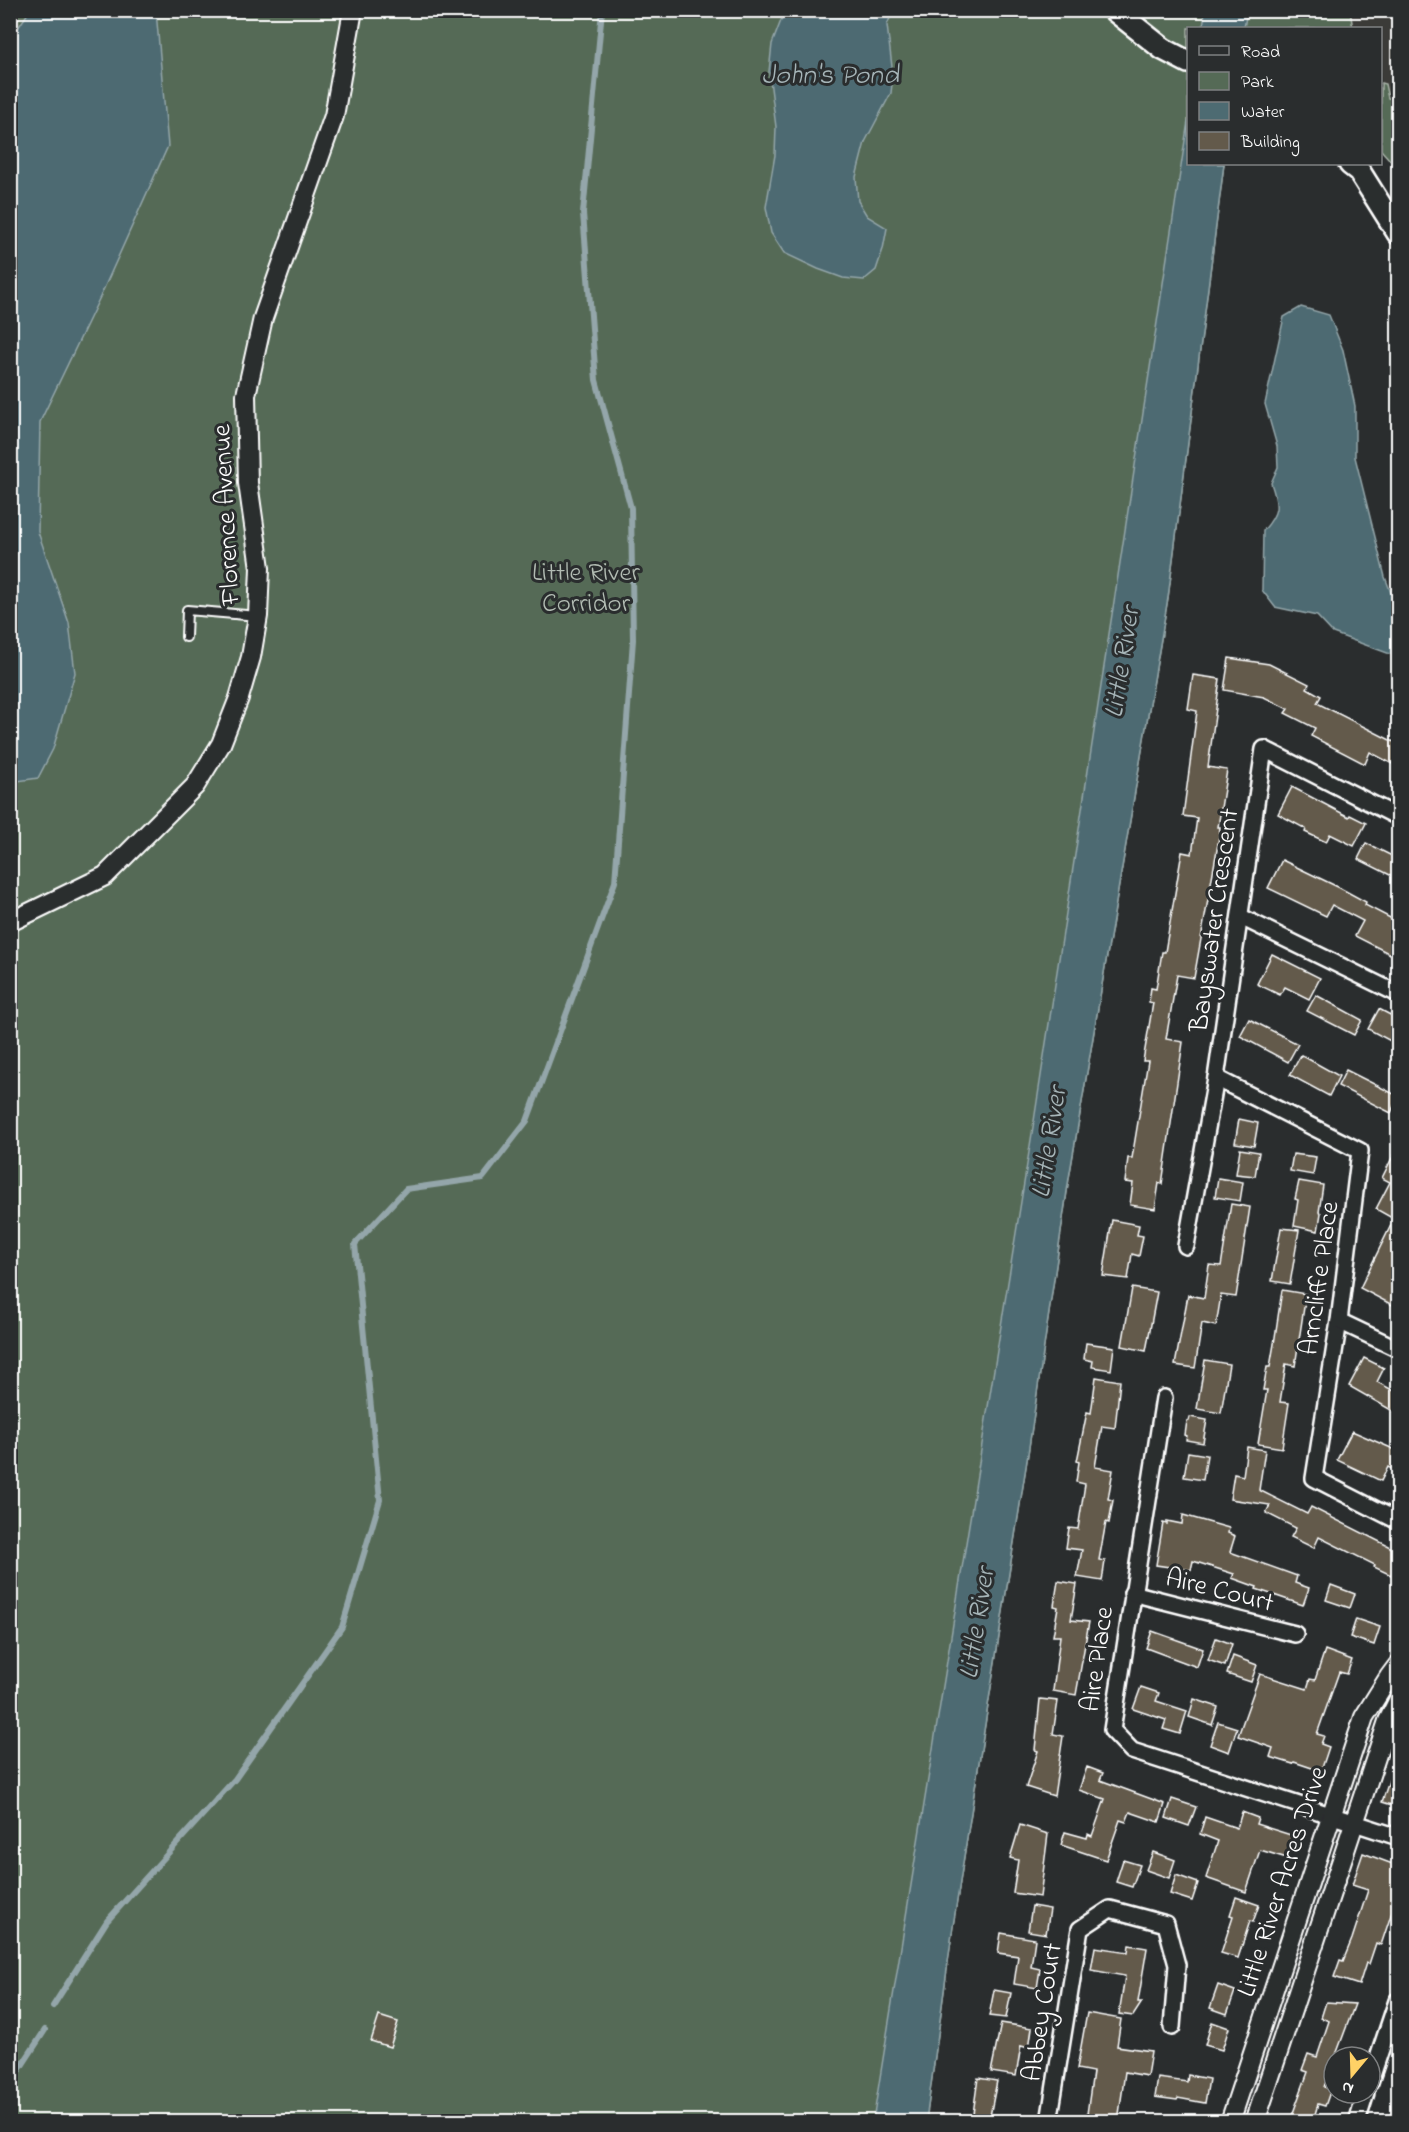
<svg xmlns="http://www.w3.org/2000/svg" width="1409" height="2132" font-family="'Indie Flower',sans-serif">
	<style>
		.built { fill: #3b3a37 }
		.green { fill: #556a56; stroke: #aab4aa; stroke-width: 1.5 }
		.water { fill: #4d6b72; stroke: #94a6aa; stroke-width: 1.5 }
		.lines { fill: none; stroke-linecap: round; stroke-linejoin: round }
		.stream { stroke: #94a6aa; stroke-width: 6 }
		.building { fill: #635a4b; stroke: #fff; stroke-width: 1.5 }
		.service-casing { stroke: #fff; stroke-width: 12 }
		.minor-casing { stroke: #fff; stroke-width: 20 }
		.tertiary-casing { stroke: #fff; stroke-width: 22 }
		.secondary-casing { stroke: #fff; stroke-width: 26 }
		.service { stroke: #2a2d2e; stroke-width: 8 }
		.minor { stroke: #2a2d2e; stroke-width: 15 }
		.tertiary { stroke: #2a2d2e; stroke-width: 18 }
		.secondary { stroke: #2a2d2e; stroke-width: 21 }
		.labels { text-anchor: middle; stroke-width: 6; stroke-linejoin: round; paint-order: stroke }
		.street-label { font-size: 27px; fill: #fff; stroke: #2a2d2e }
		.park-label { font-size: 27px; fill: #b2bcb3; stroke: #2a2d2e }
		.water-label { font-size: 28px; font-style: italic; fill: #a6b5b8; stroke: #2a2d2e }
	</style>
	<rect width="100%" height="100%" fill="#2a2d2e"/>
	<filter id="ink" filterUnits="userSpaceOnUse"><feTurbulence type="fractalNoise" baseFrequency=".0167" numOctaves="2"/><feDisplacementMap in="SourceGraphic" scale="12" xChannelSelector="R" yChannelSelector="G"/><feConvolveMatrix kernelMatrix="1 2 1 2 8 2 1 2 1" color-interpolation-filters="sRGB"/></filter>
	<g filter="url(#ink)">
		<!-- built -->
		<polygon class="built" points="1247,11 1398,11 1398,169 1381,150 1380,28 1244,28"/>
		<!-- green -->
		<g class="green">
			<polygon points="11,11 1350,11 1353,28 1188,28 1188,164 1224,164 1168,598 1069,1178 1028,1454 953,1926 926,2121 11,2122"/>
			<polygon points="1381,83 1385,84 1388,98 1398,99 1398,169 1381,150"/>
		</g>
		<!-- water -->
		<g class="water">
			<polygon points="30,10 156,11 168,146 101,295 40,422 38,532 69,623 75,673 53,749 38,778 11,782 10,40"/>
			<polygon points="796,11 893,11 887,25 893,75 891,93 865,142 856,177 858,201 867,216 887,228 883,249 876,270 864,280 843,278 818,269 784,253 771,233 766,207 775,155 776,127 769,72 772,44 782,18"/>
			<polygon points="1205,11 1247,11 1244,28 1203,28"/>
			<polygon points="1188,121 1188,164 1224,164 1168,598 1069,1178 1028,1454 953,1926 926,2121 873,2121 1034,1121"/>
			<path d="M1301 307 1329 315 1343 350 1355 406V457L1385 577 1398 611V651L1390 654 1333 633 1317 616 1275 607 1262 590 1263 531C1279 513 1279 506 1271 483L1278 467 1277 446 1265 404 1284 317Z"/>
		</g>
		<g class="lines">
			<!-- stream -->
			<g class="stream">
				<polyline points="53,2006 107,1921 235,1779 342,1627 380,1500 355,1244 406,1189 483,1178 527,1121 615,882 633,640 631,508 596,380 583,213 602,10"/>
				<polyline points="10,2084 45,2030"/>
			</g>
		</g>
		<!-- building -->
		<g class="building">
			<polygon points="1229,658 1269,664 1309,684 1307,688 1321,696 1317,703 1398,744 1398,767 1370,752 1365,764 1311,736 1315,728 1285,713 1288,709 1264,697 1224,690"/>
			<polygon points="1193,675 1220,679 1208,767 1227,770 1218,827 1220,827 1218,844 1194,978 1177,975 1166,1039 1183,1042 1162,1184 1159,1183 1155,1209 1130,1205 1133,1183 1125,1182 1128,1158 1132,1158 1148,1061 1143,1061 1153,1003 1149,1002 1151,988 1156,989 1162,952 1165,952 1182,852 1192,854 1197,818 1183,816 1197,711 1188,709"/>
			<polygon points="1292,787 1349,817 1350,815 1366,823 1354,846 1330,834 1326,842 1305,832 1306,829 1278,814"/>
			<polygon points="1366,843 1398,859 1398,879 1358,859"/>
			<polygon points="1282,860 1340,888 1366,902 1365,905 1398,922 1398,958 1355,936 1363,921 1332,905 1326,916 1268,888"/>
			<polygon points="1272,954 1320,978 1309,999 1285,987 1280,995 1257,984"/>
			<polygon points="1316,995 1362,1020 1354,1035 1307,1011"/>
			<polygon points="1379,1009 1398,1019 1398,1045 1368,1029"/>
			<polygon points="1249,1019 1298,1044 1288,1062 1240,1036"/>
			<polygon points="1301,1055 1339,1076 1329,1096 1290,1075"/>
			<polygon points="1346,1070 1398,1096 1391,1113 1338,1086"/>
			<polygon points="1239,1119 1258,1123 1254,1146 1235,1143"/>
			<polygon points="1398,1146 1398,1308 1360,1288 1394,1219 1376,1209 1390,1182 1382,1178"/>
			<polygon points="1240,1149 1259,1152 1255,1176 1236,1174"/>
			<polygon points="1293,1154 1316,1157 1313,1175 1290,1171"/>
			<polygon points="1218,1178 1243,1182 1240,1201 1215,1197"/>
			<polygon points="1299,1181 1323,1185 1319,1212 1321,1213 1318,1231 1294,1226 1298,1200 1295,1199"/>
			<polygon points="1231,1204 1250,1207 1236,1297 1221,1295 1216,1326 1202,1323 1195,1368 1175,1365 1188,1295 1204,1298 1209,1265 1221,1266"/>
			<polygon points="1112,1220 1139,1225 1137,1235 1143,1236 1139,1256 1132,1254 1128,1279 1103,1276"/>
			<polygon points="1281,1228 1299,1230 1290,1284 1272,1281"/>
			<polygon points="1132,1288 1157,1292 1146,1351 1122,1346"/>
			<polygon points="1282,1290 1306,1294 1295,1366 1286,1364 1280,1402 1289,1403 1282,1448 1258,1444 1267,1390 1263,1390 1267,1367 1270,1367 1274,1344"/>
			<polygon points="1086,1343 1114,1347 1111,1370 1092,1367 1093,1361 1084,1359"/>
			<polygon points="1364,1358 1384,1368 1377,1382 1398,1393 1398,1414 1349,1386"/>
			<polygon points="1205,1360 1229,1364 1221,1413 1197,1409"/>
			<polygon points="1096,1377 1120,1381 1115,1428 1102,1426 1095,1467 1113,1470 1108,1499 1113,1500 1109,1523 1106,1522 1099,1560 1105,1561 1102,1581 1077,1577 1082,1550 1066,1548 1069,1528 1078,1529 1085,1484 1076,1482 1079,1462 1077,1461 1087,1412 1091,1413"/>
			<polygon points="1190,1417 1207,1420 1203,1443 1186,1440 1187,1436 1185,1435 1187,1421 1189,1421"/>
			<polygon points="1352,1431 1398,1451 1398,1472 1388,1467 1381,1481 1337,1460"/>
			<polygon points="1247,1447 1265,1450 1259,1490 1307,1514 1311,1507 1398,1551 1398,1560 1391,1575 1374,1567 1375,1565 1319,1537 1314,1548 1291,1537 1296,1528 1266,1513 1270,1505 1230,1499 1234,1474 1243,1476"/>
			<polygon points="1188,1452 1207,1455 1203,1480 1184,1477"/>
			<polygon points="1183,1515 1229,1528 1228,1533 1235,1536 1230,1552 1297,1576 1295,1583 1309,1588 1303,1605 1256,1589 1257,1587 1232,1578 1234,1574 1193,1561 1191,1570 1156,1565 1163,1523 1167,1524 1167,1521 1182,1524"/>
			<polygon points="1058,1581 1077,1584 1071,1620 1089,1622 1076,1695 1053,1691 1060,1636 1053,1636 1058,1607 1054,1606"/>
			<polygon points="1331,1585 1355,1594 1350,1608 1326,1600"/>
			<polygon points="1356,1619 1380,1627 1374,1645 1350,1637"/>
			<polygon points="1152,1631 1203,1649 1197,1667 1146,1648"/>
			<polygon points="1216,1638 1232,1644 1225,1666 1208,1660"/>
			<polygon points="1325,1650 1352,1660 1347,1674 1339,1672 1317,1734 1324,1736 1321,1744 1329,1747 1321,1771 1294,1762 1293,1764 1270,1757 1273,1748 1238,1736 1260,1674 1307,1689 1310,1679 1315,1680"/>
			<polygon points="1233,1656 1257,1665 1251,1682 1227,1674"/>
			<polygon points="1141,1687 1159,1693 1156,1701 1187,1711 1180,1734 1163,1729 1166,1720 1133,1709"/>
			<polygon points="1040,1699 1058,1701 1053,1734 1063,1736 1054,1796 1026,1787 1038,1751 1035,1750"/>
			<polygon points="1194,1699 1218,1707 1212,1725 1189,1717"/>
			<polygon points="1218,1722 1237,1728 1229,1752 1210,1745"/>
			<polygon points="1396,1760 1398,1761 1398,1807 1382,1802"/>
			<polygon points="1087,1767 1103,1773 1100,1780 1165,1804 1159,1822 1130,1812 1126,1822 1120,1820 1106,1860 1061,1845 1065,1832 1087,1838 1088,1834 1092,1836 1105,1799 1079,1790"/>
			<polygon points="1172,1799 1196,1807 1189,1826 1166,1818"/>
			<polygon points="1242,1812 1258,1818 1256,1824 1294,1836 1287,1858 1260,1850 1246,1892 1206,1878 1218,1841 1200,1834 1205,1817 1237,1828"/>
			<polygon points="1020,1825 1048,1834 1040,1897 1013,1893 1018,1860 1010,1858"/>
			<polygon points="1153,1852 1175,1860 1169,1878 1146,1870"/>
			<polygon points="1363,1853 1398,1866 1398,1901 1396,1900 1381,1945 1376,1943 1369,1964 1366,1963 1359,1985 1334,1977 1340,1960 1343,1961 1352,1939 1368,1890 1352,1885"/>
			<polygon points="1123,1860 1140,1865 1132,1887 1116,1882"/>
			<polygon points="1176,1875 1198,1883 1192,1901 1170,1894"/>
			<polygon points="1236,1897 1259,1905 1253,1922 1250,1921 1238,1958 1221,1953 1233,1916 1230,1915"/>
			<polygon points="1032,1906 1050,1909 1046,1934 1028,1931"/>
			<polygon points="1001,1933 1035,1939 1031,1967 1040,1969 1037,1988 1014,1984 1018,1956 998,1953"/>
			<polygon points="1129,1945 1147,1948 1138,2002 1142,2002 1133,2016 1119,2014 1125,1976 1091,1970 1095,1947 1128,1952"/>
			<polygon points="1218,1985 1235,1991 1227,2014 1210,2008"/>
			<polygon points="994,1990 1011,1993 1006,2018 989,2016"/>
			<polygon points="1326,2002 1355,2004 1324,2087 1331,2089 1325,2106 1318,2104 1313,2121 1290,2121 1308,2072 1302,2070 1308,2054 1317,2057 1329,2021 1321,2018"/>
			<polygon points="1087,2013 1121,2019 1117,2046 1151,2051 1147,2076 1125,2072 1118,2121 1086,2121 1093,2072 1077,2069"/>
			<polygon points="379,2016 398,2022 390,2047 371,2041"/>
			<polygon points="1212,2022 1229,2028 1222,2050 1205,2045"/>
			<polygon points="1001,2023 1032,2028 1029,2048 1021,2046 1016,2076 991,2072"/>
			<polygon points="1188,2075 1209,2079 1205,2103 1178,2098 1177,2100 1155,2097 1158,2078 1187,2082"/>
			<polygon points="978,2078 997,2081 989,2121 972,2121"/>
		</g>
		<g class="lines">
			<defs>
				<polyline id="service" points="186,637 187,610 258,616"/>
				<g id="minor">
					<polyline points="1241,917 1398,994"/>
					<polyline points="1216,1078 1360,1151 1339,1321 1314,1478 1398,1521"/>
					<polyline points="1186,1246 1216,1078 1264,749 1398,817"/>
					<polyline points="1339,1321 1398,1349"/>
					<polyline points="1164,1398 1112,1730 1132,1751 1398,1837"/>
					<polyline points="1132,1593 1295,1634"/>
					<polyline points="1370,2082 1397,2001"/>
					<polyline points="1049,2122 1080,1929 1110,1909 1166,1924 1177,1965 1172,2027"/>
					<polyline points="1357,2122 1366,2093"/>
				</g>
				<g id="tertiary">
					<polyline points="10,922 105,876 195,786 221,744 239,698 251,657 258,616 260,568 248,483 246,395 263,318 334,116 353,10"/>
					<polyline points="1230,2122 1364,1717 1389,1677 1398,1665"/>
					<polyline points="1255,2122 1388,1721 1398,1701"/>
				</g>
				<g id="secondary">
					<polyline points="1114,10 1163,49 1188,62"/>
					<polyline points="1350,164 1359,171 1398,233"/>
				</g>
			</defs>
			<!-- service casing -->
			<use href="#service" class="service-casing"/>
			<!-- minor casing -->
			<use href="#minor" class="minor-casing"/>
			<!-- tertiary casing -->
			<use href="#tertiary" class="tertiary-casing"/>
			<!-- secondary casing -->
			<use href="#secondary" class="secondary-casing"/>
			<!-- service -->
			<use href="#service" class="service"/>
			<!-- minor -->
			<use href="#minor" class="minor"/>
			<!-- tertiary -->
			<use href="#tertiary" class="tertiary"/>
			<!-- secondary -->
			<use href="#secondary" class="secondary"/>
		</g>
	</g>
	<g class="labels">
		<!-- street labels -->
		<g class="street-label">
			<text transform="translate(225 515) rotate(-93)" y="9">Florence Avenue</text>
			<text transform="translate(1213 920) rotate(-82)" y="9">Bayswater Crescent</text>
			<text transform="translate(1318 1278) rotate(-82)" y="9">Arncliffe Place</text>
			<text transform="translate(1220 1589) rotate(14)" y="9">Aire Court</text>
			<text transform="translate(1096 1659) rotate(-82)" y="9">Aire Place</text>
			<text transform="translate(1281 1881) rotate(-72)" y="9">Little River Acres Drive</text>
			<text transform="translate(1041 2012) rotate(-81)" y="9">Abbey Court</text>
		</g>
		<!-- park labels -->
		<g class="park-label">
			<text x="586" y="580">Little River<tspan x="586" dy="31">Corridor</tspan></text>
		</g>
		<!-- water labels -->
		<g class="water-label">
			<text x="830" y="83">John's Pond</text>
			<text transform="translate(1120 662) rotate(-81)" y="10">Little River</text>
			<text transform="translate(1047 1142) rotate(-81)" y="10">Little River</text>
			<text transform="translate(975 1623) rotate(-81)" y="10">Little River</text>
		</g>
	</g>
	<!-- margin -->
	<rect width="1409" height="2132" fill="none" stroke="#2a2d2e" stroke-width="36"/>
	<rect x="18" y="18" width="1373" height="2096" fill="none" stroke="#fff" stroke-width="2" filter="url(#ink)"/>
	<!-- legend -->
	<rect x="1187" y="27" width="195" height="138" fill="#2a2d2e" stroke="#7f8182" stroke-width="1.5"/>
	<rect x="1199" y="46" width="30" height="9" fill="#2a2d2e" stroke="#7f8182" stroke-width="1.5"/>
	<text x="1241" y="57" font-size="18" fill="#ffffff">Road</text>
	<rect x="1199" y="72" width="30" height="18" fill="#556a56" stroke="#7f8182" stroke-width="1.5"/>
	<text x="1241" y="87" font-size="18" fill="#ffffff">Park</text>
	<rect x="1199" y="102" width="30" height="18" fill="#4d6b72" stroke="#7f8182" stroke-width="1.5"/>
	<text x="1241" y="117" font-size="18" fill="#ffffff">Water</text>
	<rect x="1199" y="132" width="30" height="18" fill="#635a4b" stroke="#7f8182" stroke-width="1.5"/>
	<text x="1241" y="147" font-size="18" fill="#ffffff">Building</text>
	<!-- north arrow -->
	<g transform="translate(1352 2075) rotate(199)"><circle r="28" fill="#2a2d2e" stroke="#7f8182" stroke-width="1.5"/>
	<path d="M0-4.5L10 22L0 15L-10 22Z" fill="#ffd166"/>
	<text y="-9" font-size="16" font-weight="bold" text-anchor="middle" fill="#ffffff">N</text>
	</g>
</svg>
